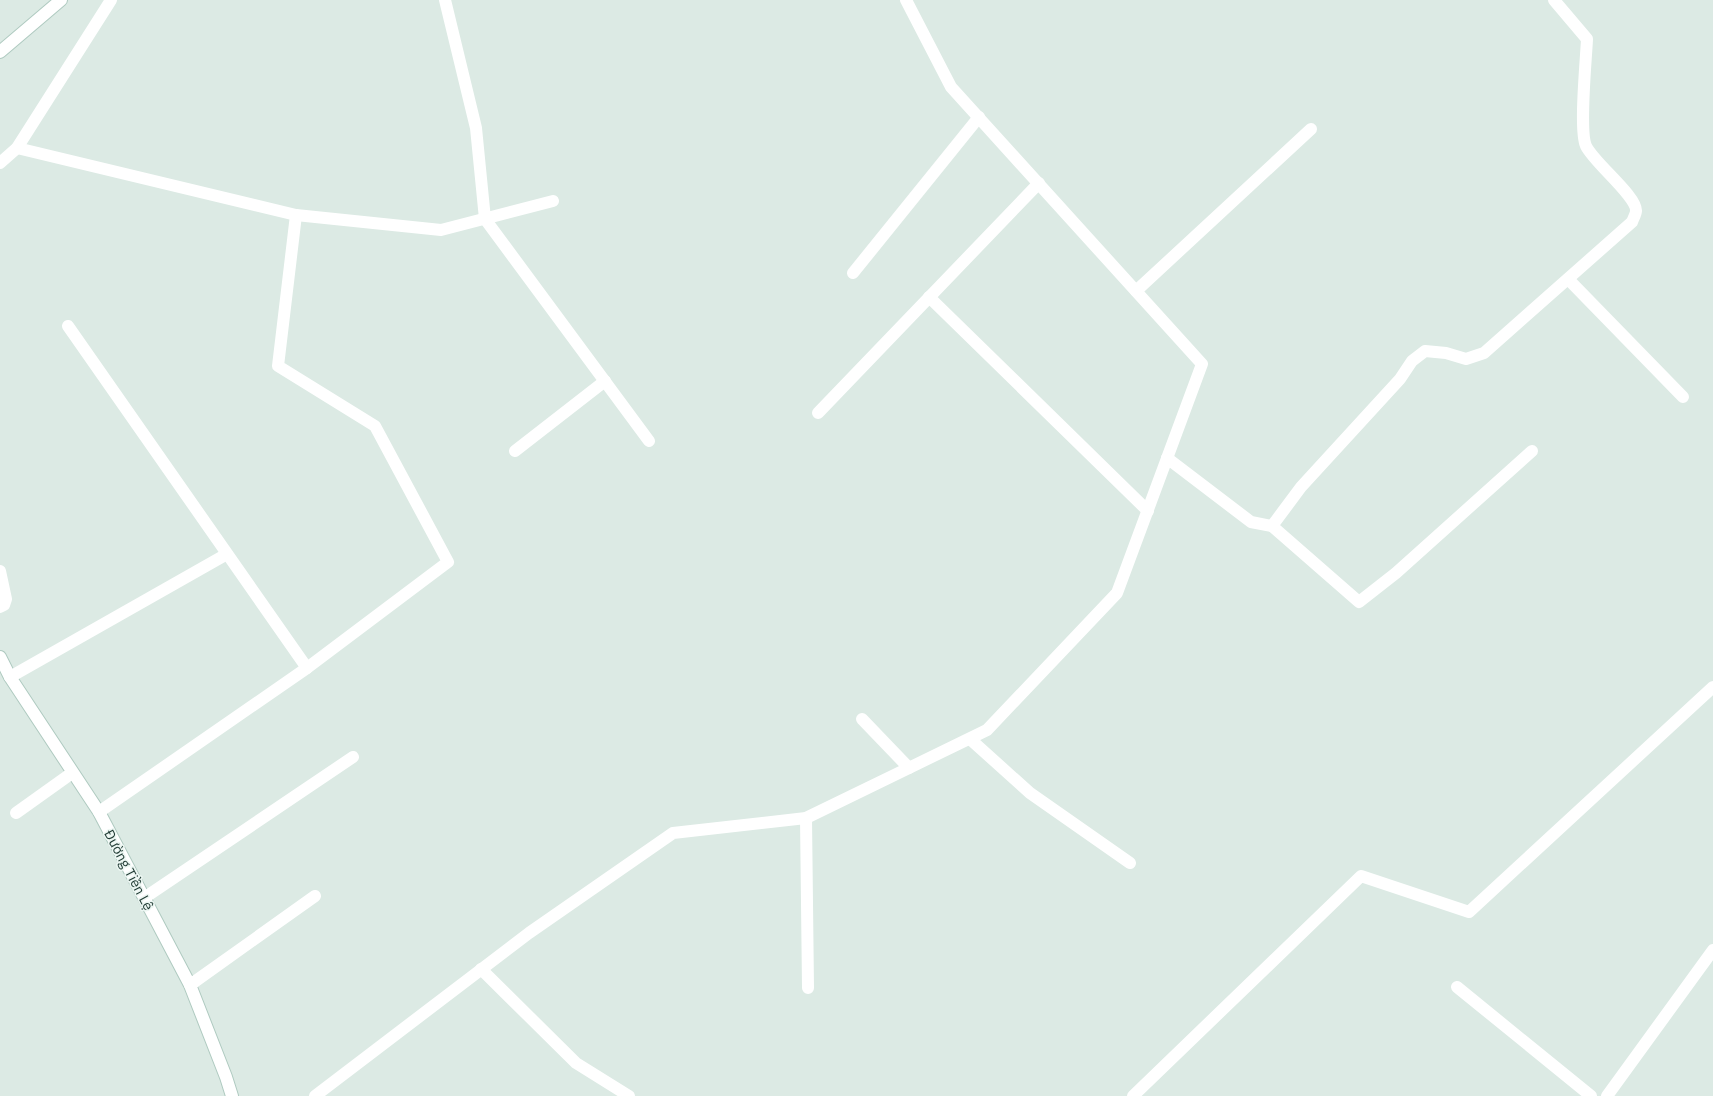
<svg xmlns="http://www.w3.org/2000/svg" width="1713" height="1096" font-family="'IBM Plex Sans',sans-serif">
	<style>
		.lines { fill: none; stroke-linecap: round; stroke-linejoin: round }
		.secondary-casing { stroke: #afcac0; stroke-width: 14 }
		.street { stroke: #fff; stroke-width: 12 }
		.secondary { stroke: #fff; stroke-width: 12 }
		.labels { text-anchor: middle; stroke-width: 3; stroke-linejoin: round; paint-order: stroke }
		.street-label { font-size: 14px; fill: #1e3932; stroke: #ecf6f2 }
	</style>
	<rect width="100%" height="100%" fill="#dceae4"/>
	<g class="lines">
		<defs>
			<g id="secondary">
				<polyline points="0,52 61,0"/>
				<polyline points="0,657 10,677 99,812 190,985 226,1077 232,1096"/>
			</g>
		</defs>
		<!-- secondary casing -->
		<use href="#secondary" class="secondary-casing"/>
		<!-- street -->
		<g class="street">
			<polyline points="445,0 476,128 485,219 649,441"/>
			<polyline points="17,148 296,215 441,230 553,201"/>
			<polyline points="0,163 17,148 111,0"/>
			<polyline points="853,273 979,117"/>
			<polyline points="1568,279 1683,397"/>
			<polyline points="1136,291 1311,129"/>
			<polyline points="929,297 1148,511"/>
			<polyline points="68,326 307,668"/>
			<polyline points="818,413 1039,183"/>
			<polyline points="515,451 605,381"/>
			<path d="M1167 458 1251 522 1272 526 1301 487 1400 379 1412 361 1425 351 1446 353 1466 359 1484 353 1632 222C1633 219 1636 214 1636 211 1637 196 1594 163 1586 146 1579 131 1586 61 1587 39L1554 0"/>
			<polyline points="1272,526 1359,602 1396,573 1532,451"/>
			<polyline points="0,571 6,599 4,605 0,607"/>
			<polyline points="10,677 227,554"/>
			<polyline points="862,719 909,768"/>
			<polyline points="970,739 1030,793 1130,863"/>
			<polyline points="99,812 307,668 448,562 375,426 278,366 296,215"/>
			<polyline points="16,813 72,773"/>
			<polyline points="806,818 808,988"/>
			<polyline points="144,898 353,757"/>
			<polyline points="481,969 576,1063 629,1096"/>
			<polyline points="190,985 315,896"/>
			<polyline points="1457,987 1591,1096"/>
			<polyline points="315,1096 529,933 673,833 806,818 987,730 1117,593 1202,364 951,87 906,0"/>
			<polyline points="1133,1096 1361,876 1469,912 1713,687"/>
			<polyline points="1607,1096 1713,950"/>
		</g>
		<!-- secondary -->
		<use href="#secondary" class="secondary"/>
	</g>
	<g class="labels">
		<!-- street labels -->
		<g class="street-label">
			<text transform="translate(129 870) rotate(62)" y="5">Đường Tiền Lệ</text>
		</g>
	</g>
</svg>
